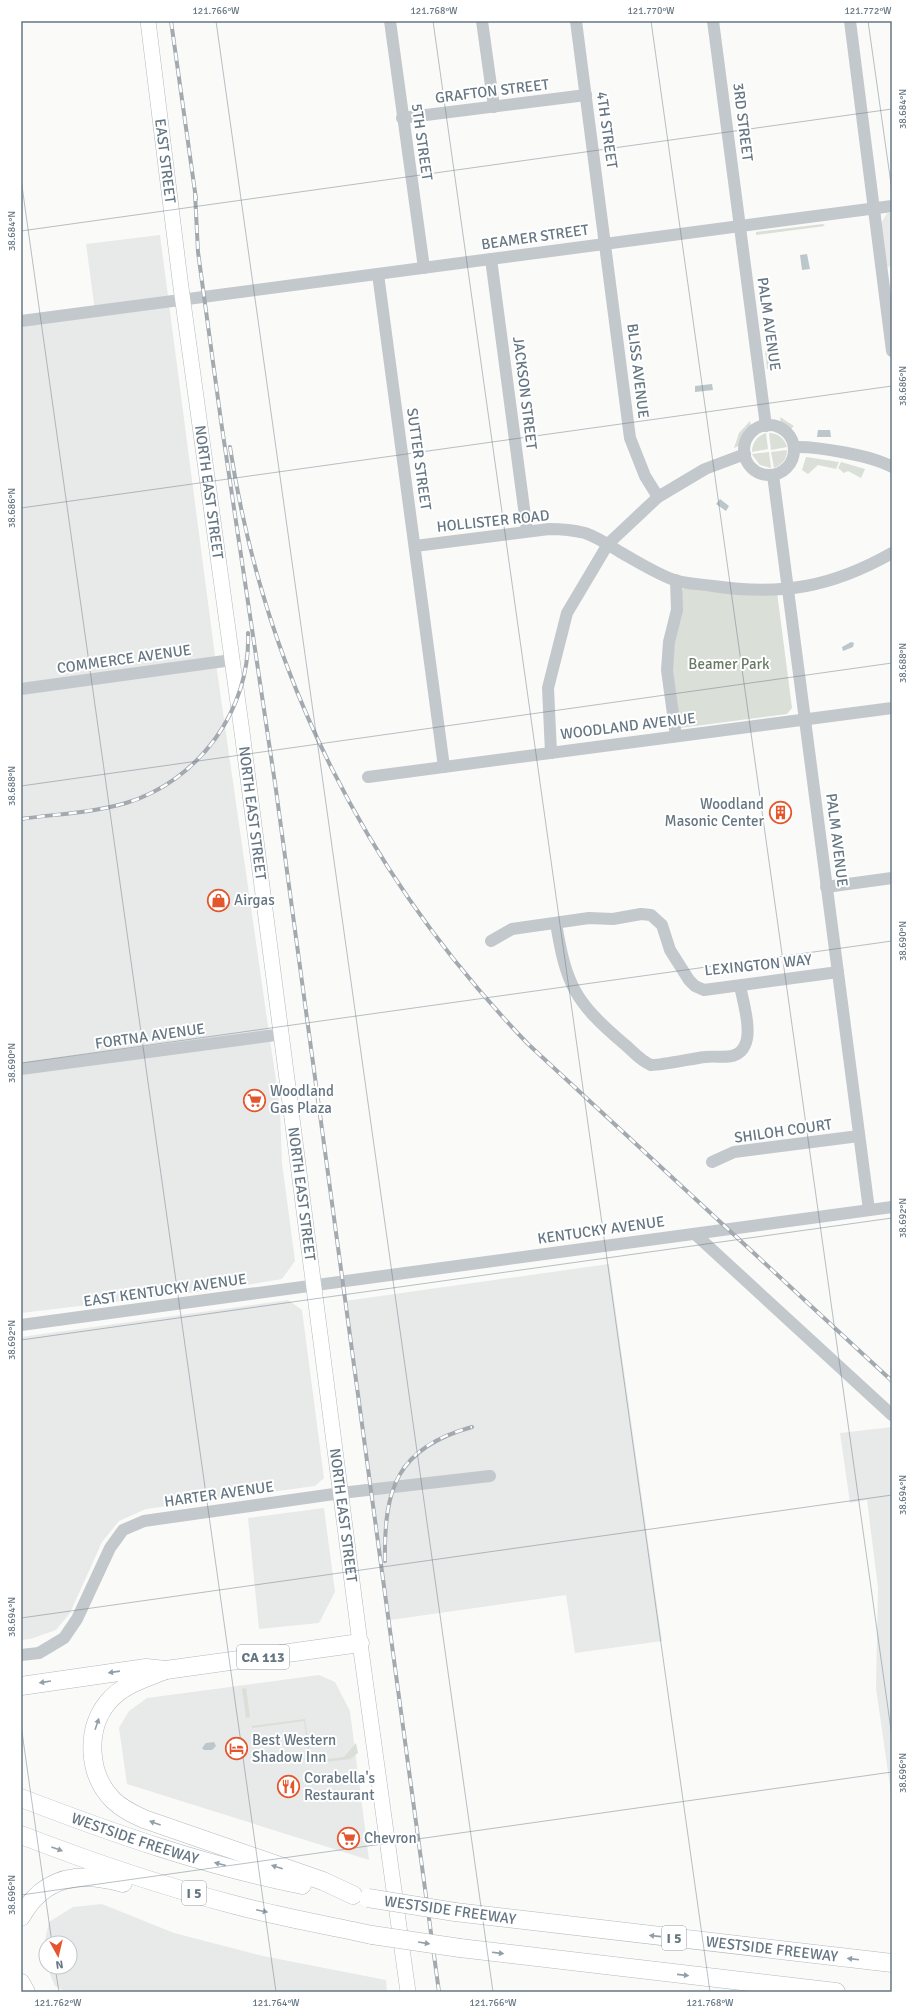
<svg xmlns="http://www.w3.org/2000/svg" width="913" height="2013" font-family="Signika,sans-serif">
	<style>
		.built { fill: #e8e9e9 }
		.green { fill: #dadfd7 }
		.water { fill: #bbc7cb }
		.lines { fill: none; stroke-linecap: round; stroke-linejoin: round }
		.major-casing { stroke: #b5babe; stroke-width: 16 }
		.highway-casing { stroke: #b4b9bd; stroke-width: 19 }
		.minor { stroke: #c3c8cc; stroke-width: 12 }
		.major { stroke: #fff; stroke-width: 15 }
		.highway { stroke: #fff; stroke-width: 18 }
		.rail-casing { stroke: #a2aab0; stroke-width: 4 }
		.rail { stroke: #fff; stroke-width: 2.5; stroke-dasharray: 8; stroke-linecap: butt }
		.highway-bridge-casing { stroke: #b4b9bd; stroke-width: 19; stroke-linecap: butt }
		.highway-bridge { stroke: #fff; stroke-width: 18 }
		.oneway { fill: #939fa8 }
		.ticks { fill: none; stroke: #657683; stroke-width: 1; stroke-opacity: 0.45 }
		.labels { text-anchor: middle; stroke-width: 4; stroke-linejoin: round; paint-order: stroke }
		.shield { fill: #fff; stroke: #939fa8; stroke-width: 1 }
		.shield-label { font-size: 14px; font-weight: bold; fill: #657683 }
		.street-label { font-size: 15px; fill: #657683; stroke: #fff }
		.park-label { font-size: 15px; fill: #687a64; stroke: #fff }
		.poi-label { font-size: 15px; fill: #657683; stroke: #fff; text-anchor: start }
		.neatline { fill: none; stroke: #657683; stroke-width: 1.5 }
		.ticks-label { font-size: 10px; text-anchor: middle; fill: #657683 }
	</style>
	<rect width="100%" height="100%" fill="#fafaf8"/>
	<!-- built -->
	<g class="built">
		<polygon points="887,213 892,213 892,266 887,267 880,225"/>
		<polygon points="160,235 216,664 280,1109 282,1163 295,1261 282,1279 223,1289 21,1313 21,321 95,311 86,244"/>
		<polygon points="609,1264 662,1641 575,1653 566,1595 390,1620 345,1301"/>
		<polygon points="288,1300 302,1310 324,1478 315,1486 146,1509 119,1521 102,1542 70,1613 56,1630 30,1639 21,1640 21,1337"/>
		<polygon points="892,1427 892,1800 876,1688 878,1588 867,1500 850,1503 840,1433"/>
		<polygon points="324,1508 335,1592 319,1623 259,1629 248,1518"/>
		<polygon points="319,1675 335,1682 350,1711 369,1860 127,1784 119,1728 129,1711 147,1698"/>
		<polygon points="102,1904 174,1933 263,1956 386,1980 387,1992 66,1992 55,1986 47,1967 70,1967 70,1943 46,1943 46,1964 42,1954 49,1922 73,1907"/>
	</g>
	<!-- green -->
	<g class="green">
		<polygon points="823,224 825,226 756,235 756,232"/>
		<polygon points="765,351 769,351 771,368 767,369"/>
		<polygon points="780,417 794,426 791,429 781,423"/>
		<polygon points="750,421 751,427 742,436 739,446 734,448 739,433"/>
		<path d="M766 433 768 449 752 452C752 443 757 436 766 433Z"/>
		<path d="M769 433C778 433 784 438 787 447L771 450Z"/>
		<path d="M787 450C787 459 782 465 774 468L771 452Z"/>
		<polygon points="769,452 771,468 760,465 753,456 752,454"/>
		<polygon points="806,457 839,462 836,469 818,465 808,474 802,470"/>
		<polygon points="841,462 865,469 861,478 848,471 844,473 838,468"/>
		<polygon points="684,588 777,592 792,708 787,714 680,728 672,665 682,590"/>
		<polygon points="246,1688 250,1717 246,1718 242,1689"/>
		<polygon points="305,1719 311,1761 344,1757 356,1743 358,1753 350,1759 310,1764 304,1721 252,1728 252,1726"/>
	</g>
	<!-- water -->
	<g class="water">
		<polygon points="807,254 810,269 802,270 800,255"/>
		<polygon points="712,384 713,390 695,392 695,386"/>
		<polygon points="818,430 830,430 831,437 817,437"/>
		<polygon points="720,499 729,506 726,511 716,504"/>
		<polygon points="851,642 854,643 853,647 843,651 842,647"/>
		<polygon points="214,1742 216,1746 212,1750 204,1750 202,1748 206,1743"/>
	</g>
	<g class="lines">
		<defs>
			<g id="major">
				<path id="s1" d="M148 21 180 280 242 732 360 1643 408 1992"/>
			</g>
			<g id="highway">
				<path d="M166 1670C146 1678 123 1684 108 1702 85 1730 88 1775 113 1800 122 1809 133 1814 144 1819L323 1881 353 1895"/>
				<polyline points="21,1686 146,1668 166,1670 360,1643"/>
				<path id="s2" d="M21 1798C112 1833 206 1866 302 1885"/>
				<path d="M21 1835C91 1862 162 1886 235 1905 280 1917 326 1925 372 1935"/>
				<path id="s3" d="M455 1912 892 1963"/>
				<path d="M21 1917C44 1875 81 1871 123 1883"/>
				<polyline points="460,1948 836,1992"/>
				<polyline points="21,1983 26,1992"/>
			</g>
		</defs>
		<!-- major casing -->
		<use href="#major" class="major-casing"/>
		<!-- highway casing -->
		<use href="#highway" class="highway-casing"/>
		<!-- minor -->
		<g class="minor">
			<polyline points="390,21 424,268"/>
			<polyline points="482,21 494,107"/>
			<polyline points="576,21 630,438 645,476 658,497"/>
			<polyline points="713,21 766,426"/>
			<polyline points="850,21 892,351"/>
			<polyline points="402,118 586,95"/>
			<polyline points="491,259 527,531"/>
			<polyline points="378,274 444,767"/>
			<polyline points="21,321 892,206"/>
			<circle cx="769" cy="450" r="25"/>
			<path d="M794 447C816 446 874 456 892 467"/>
			<polyline points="773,475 869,1210"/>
			<path d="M415 546 549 529C561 529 573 530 585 533 597 537 609 545 620 552 638 562 655 573 674 580 686 584 701 584 713 586 782 596 832 587 892 553"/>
			<polyline points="676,580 677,610 669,642 667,670 676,736"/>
			<polyline points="21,689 232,660"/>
			<polyline points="551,753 548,688 567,613 608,544 658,497 705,469 745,454"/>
			<polyline points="368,777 892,708"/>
			<polyline points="826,887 892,878"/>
			<path d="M556 923C566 985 575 1002 623 1043 632 1050 640 1061 651 1065 658 1066 695 1058 705 1057 719 1055 738 1062 745 1045 752 1031 743 1001 740 986"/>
			<polyline points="491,941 512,929 589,918 613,919 641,914 651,915 662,925 670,950 689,980 695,986 704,990 838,972"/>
			<polyline points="21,1069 283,1034"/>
			<polyline points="712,1162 734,1152 859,1136"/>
			<polyline points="695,1234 892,1415"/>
			<polyline points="21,1325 892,1207"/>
			<polyline points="21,1655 39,1653 64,1638 77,1619 110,1548 123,1530 144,1521 341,1493 490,1476"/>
		</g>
		<!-- major -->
		<use href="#major" class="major"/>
		<!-- highway -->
		<use href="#highway" class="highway"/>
		<defs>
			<g id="rail">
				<polyline points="171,21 196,199"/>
				<polyline points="195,193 198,252 221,421 276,790 439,1992"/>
				<path d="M230 447C265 676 368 878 528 1044L892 1381"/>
				<path d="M21 819C56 814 92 813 126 803 199 781 251 709 248 633"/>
				<path d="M385 1561C384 1489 396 1448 472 1427"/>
			</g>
		</defs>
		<!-- rail casing -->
		<use href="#rail" class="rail-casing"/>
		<!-- rail -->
		<use href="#rail" class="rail"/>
		<defs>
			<g id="highway-bridge">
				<polyline points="368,1898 455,1912"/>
				<polyline points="372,1935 460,1948"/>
			</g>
		</defs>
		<!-- highway-bridge casing -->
		<use href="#highway-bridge" class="highway-bridge-casing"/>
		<!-- highway-bridge -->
		<use href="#highway-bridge" class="highway-bridge"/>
	</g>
	<!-- one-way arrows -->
	<defs><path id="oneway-solid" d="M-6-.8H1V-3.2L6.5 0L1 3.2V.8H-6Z"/></defs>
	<g class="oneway">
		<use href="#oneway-solid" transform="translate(114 1672) rotate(172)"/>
		<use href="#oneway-solid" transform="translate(45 1682) rotate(171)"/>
		<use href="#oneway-solid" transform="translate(97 1724) rotate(-71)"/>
		<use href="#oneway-solid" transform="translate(155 1823) rotate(-160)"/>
		<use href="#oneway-solid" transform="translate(57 1849) rotate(20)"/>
		<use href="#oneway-solid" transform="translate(220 1864) rotate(-165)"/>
		<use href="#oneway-solid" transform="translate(277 1867) rotate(-162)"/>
		<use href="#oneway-solid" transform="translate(262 1911) rotate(12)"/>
		<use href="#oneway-solid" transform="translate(655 1936) rotate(-174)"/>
		<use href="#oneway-solid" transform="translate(424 1943) rotate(9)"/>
		<use href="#oneway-solid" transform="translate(498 1953) rotate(7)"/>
		<use href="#oneway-solid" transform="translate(853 1959) rotate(-173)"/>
		<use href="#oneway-solid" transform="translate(683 1975) rotate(6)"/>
	</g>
	<!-- ticks -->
	<path class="ticks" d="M216 21 493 1992M433 21 710 1992M651 21 892 1737M868 21 892 191M21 179 276 1992M21 231 892 109M21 508 892 386M21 786 892 663M21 1063 892 941M21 1340 892 1218M21 1618 892 1495M21 1725 52 1943M21 1895 892 1772M55 1967 59 1992"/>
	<!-- icons -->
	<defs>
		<symbol id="building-ring" viewBox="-11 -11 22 22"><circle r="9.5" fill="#fff" stroke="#e4572e" stroke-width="1.5"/><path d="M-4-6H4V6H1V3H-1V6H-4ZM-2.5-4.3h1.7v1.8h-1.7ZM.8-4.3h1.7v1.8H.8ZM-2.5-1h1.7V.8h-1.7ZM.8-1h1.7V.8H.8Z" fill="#e4572e"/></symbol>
		<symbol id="shop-ring" viewBox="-11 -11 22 22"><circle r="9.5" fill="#fff" stroke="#e4572e" stroke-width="1.5"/><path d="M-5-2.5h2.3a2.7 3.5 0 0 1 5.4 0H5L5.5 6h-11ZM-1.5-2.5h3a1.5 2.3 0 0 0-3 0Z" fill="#e4572e"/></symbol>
		<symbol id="supermarket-ring" viewBox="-11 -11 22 22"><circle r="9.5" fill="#fff" stroke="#e4572e" stroke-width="1.5"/><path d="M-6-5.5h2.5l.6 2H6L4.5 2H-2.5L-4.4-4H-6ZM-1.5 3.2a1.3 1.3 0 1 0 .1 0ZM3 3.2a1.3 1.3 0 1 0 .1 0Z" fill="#e4572e"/></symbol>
		<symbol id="hotel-ring" viewBox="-11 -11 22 22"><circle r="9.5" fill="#fff" stroke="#e4572e" stroke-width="1.5"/><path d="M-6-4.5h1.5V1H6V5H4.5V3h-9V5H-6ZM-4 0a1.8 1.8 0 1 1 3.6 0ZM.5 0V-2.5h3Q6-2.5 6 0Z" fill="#e4572e"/></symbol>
		<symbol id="restaurant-ring" viewBox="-11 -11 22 22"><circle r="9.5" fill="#fff" stroke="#e4572e" stroke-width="1.5"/><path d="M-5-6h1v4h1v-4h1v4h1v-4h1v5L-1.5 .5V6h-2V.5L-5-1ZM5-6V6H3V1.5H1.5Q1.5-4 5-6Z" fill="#e4572e"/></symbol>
	</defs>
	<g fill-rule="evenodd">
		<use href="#building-ring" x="768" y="800" width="25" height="25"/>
		<use href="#shop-ring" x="206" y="888" width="25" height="25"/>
		<use href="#supermarket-ring" x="242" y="1088" width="25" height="25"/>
		<use href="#hotel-ring" x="224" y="1736" width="25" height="25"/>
		<use href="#restaurant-ring" x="276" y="1774" width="25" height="25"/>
		<use href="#supermarket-ring" x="336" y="1826" width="25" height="25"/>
	</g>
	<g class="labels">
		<!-- shield labels -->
		<g class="shield">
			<rect x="237" y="1645" width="52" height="24" rx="3"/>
			<rect x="182" y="1881" width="24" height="24" rx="3"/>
			<rect x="662" y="1926" width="24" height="24" rx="3"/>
		</g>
		<g class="shield-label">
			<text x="263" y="1662">CA 113</text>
			<text x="194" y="1898">I 5</text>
			<text x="674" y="1943">I 5</text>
		</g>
		<!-- street labels -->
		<g class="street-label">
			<text transform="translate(492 91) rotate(-7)" y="5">GRAFTON STREET</text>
			<text transform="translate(743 122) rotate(83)" y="5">3RD STREET</text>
			<text transform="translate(607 130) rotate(82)" y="5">4TH STREET</text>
			<text transform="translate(422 142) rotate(82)" y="5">5TH STREET</text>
			<text dy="5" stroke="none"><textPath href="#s1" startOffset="141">EAST STREET</textPath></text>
			<text transform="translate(535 237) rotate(-8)" y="5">BEAMER STREET</text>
			<text transform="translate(769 324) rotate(82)" y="5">PALM AVENUE</text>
			<text transform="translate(638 371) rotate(83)" y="5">BLISS AVENUE</text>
			<text transform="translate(525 393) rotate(83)" y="5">JACKSON STREET</text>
			<text transform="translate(419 459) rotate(82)" y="5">SUTTER STREET</text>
			<text dy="5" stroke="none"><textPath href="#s1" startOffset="475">NORTH EAST STREET</textPath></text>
			<text transform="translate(493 521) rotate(-6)" y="5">HOLLISTER ROAD</text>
			<text transform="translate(124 659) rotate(-8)" y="5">COMMERCE AVENUE</text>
			<text transform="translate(628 726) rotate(-7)" y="5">WOODLAND AVENUE</text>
			<text dy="5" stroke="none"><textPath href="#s1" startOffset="799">NORTH EAST STREET</textPath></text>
			<text transform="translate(837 840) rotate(83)" y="5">PALM AVENUE</text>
			<text transform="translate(758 965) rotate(-6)" y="5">LEXINGTON WAY</text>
			<text transform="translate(150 1036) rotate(-8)" y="5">FORTNA AVENUE</text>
			<text transform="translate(783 1131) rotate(-8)" y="5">SHILOH COURT</text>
			<text dy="5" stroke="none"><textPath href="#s1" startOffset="1183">NORTH EAST STREET</textPath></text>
			<text transform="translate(601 1230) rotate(-8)" y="5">KENTUCKY AVENUE</text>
			<text transform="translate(165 1290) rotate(-8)" y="5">EAST KENTUCKY AVENUE</text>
			<text transform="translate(219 1494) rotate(-8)" y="5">HARTER AVENUE</text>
			<text dy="5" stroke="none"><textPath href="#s1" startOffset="1507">NORTH EAST STREET</textPath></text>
			<text dy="5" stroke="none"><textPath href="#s2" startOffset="121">WESTSIDE FREEWAY</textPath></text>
			<text transform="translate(450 1910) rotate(8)" y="5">WESTSIDE FREEWAY</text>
			<text dy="5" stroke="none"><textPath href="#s3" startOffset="319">WESTSIDE FREEWAY</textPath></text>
		</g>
		<!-- park labels -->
		<g class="park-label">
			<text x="729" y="669">Beamer Park</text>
		</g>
		<!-- poi labels -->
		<g class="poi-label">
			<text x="764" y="809" text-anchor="end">Woodland<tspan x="764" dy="17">Masonic Center</tspan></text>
			<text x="234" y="905">Airgas</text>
			<text x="270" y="1096">Woodland<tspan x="270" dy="17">Gas Plaza</tspan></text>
			<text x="252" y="1745">Best Western<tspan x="252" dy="17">Shadow Inn</tspan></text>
			<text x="304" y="1783">Corabella's<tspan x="304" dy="17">Restaurant</tspan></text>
			<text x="364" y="1843">Chevron</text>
		</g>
	</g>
	<!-- border -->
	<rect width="913" height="2013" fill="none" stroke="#ffffff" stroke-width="44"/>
	<!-- north arrow -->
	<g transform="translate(58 1955) rotate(172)"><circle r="19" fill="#ffffff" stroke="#c1c8cd"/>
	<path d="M0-3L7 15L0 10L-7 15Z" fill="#e4572e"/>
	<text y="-6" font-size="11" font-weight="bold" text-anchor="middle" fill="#657683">N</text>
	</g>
	<rect x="22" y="22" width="869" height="1969" class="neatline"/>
	<g class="ticks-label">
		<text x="216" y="14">121.766°W</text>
		<text x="434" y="14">121.768°W</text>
		<text x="651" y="14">121.770°W</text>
		<text x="868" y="14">121.772°W</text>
		<text transform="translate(902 109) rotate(-90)" y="4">38.684°N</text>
		<text transform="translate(11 231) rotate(-90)" y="4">38.684°N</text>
		<text transform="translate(902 386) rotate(-90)" y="4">38.686°N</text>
		<text transform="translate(11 508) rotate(-90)" y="4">38.686°N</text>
		<text transform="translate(902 663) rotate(-90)" y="4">38.688°N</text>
		<text transform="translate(11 786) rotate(-90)" y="4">38.688°N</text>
		<text transform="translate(902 941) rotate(-90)" y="4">38.690°N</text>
		<text transform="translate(11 1063) rotate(-90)" y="4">38.690°N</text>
		<text transform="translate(902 1218) rotate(-90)" y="4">38.692°N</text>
		<text transform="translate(11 1340) rotate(-90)" y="4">38.692°N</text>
		<text transform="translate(902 1495) rotate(-90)" y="4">38.694°N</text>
		<text transform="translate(11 1617) rotate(-90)" y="4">38.694°N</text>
		<text transform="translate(902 1773) rotate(-90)" y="4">38.696°N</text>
		<text transform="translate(11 1895) rotate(-90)" y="4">38.696°N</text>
		<text x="58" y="2006">121.762°W</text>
		<text x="276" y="2006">121.764°W</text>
		<text x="493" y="2006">121.766°W</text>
		<text x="710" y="2006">121.768°W</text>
	</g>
</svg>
